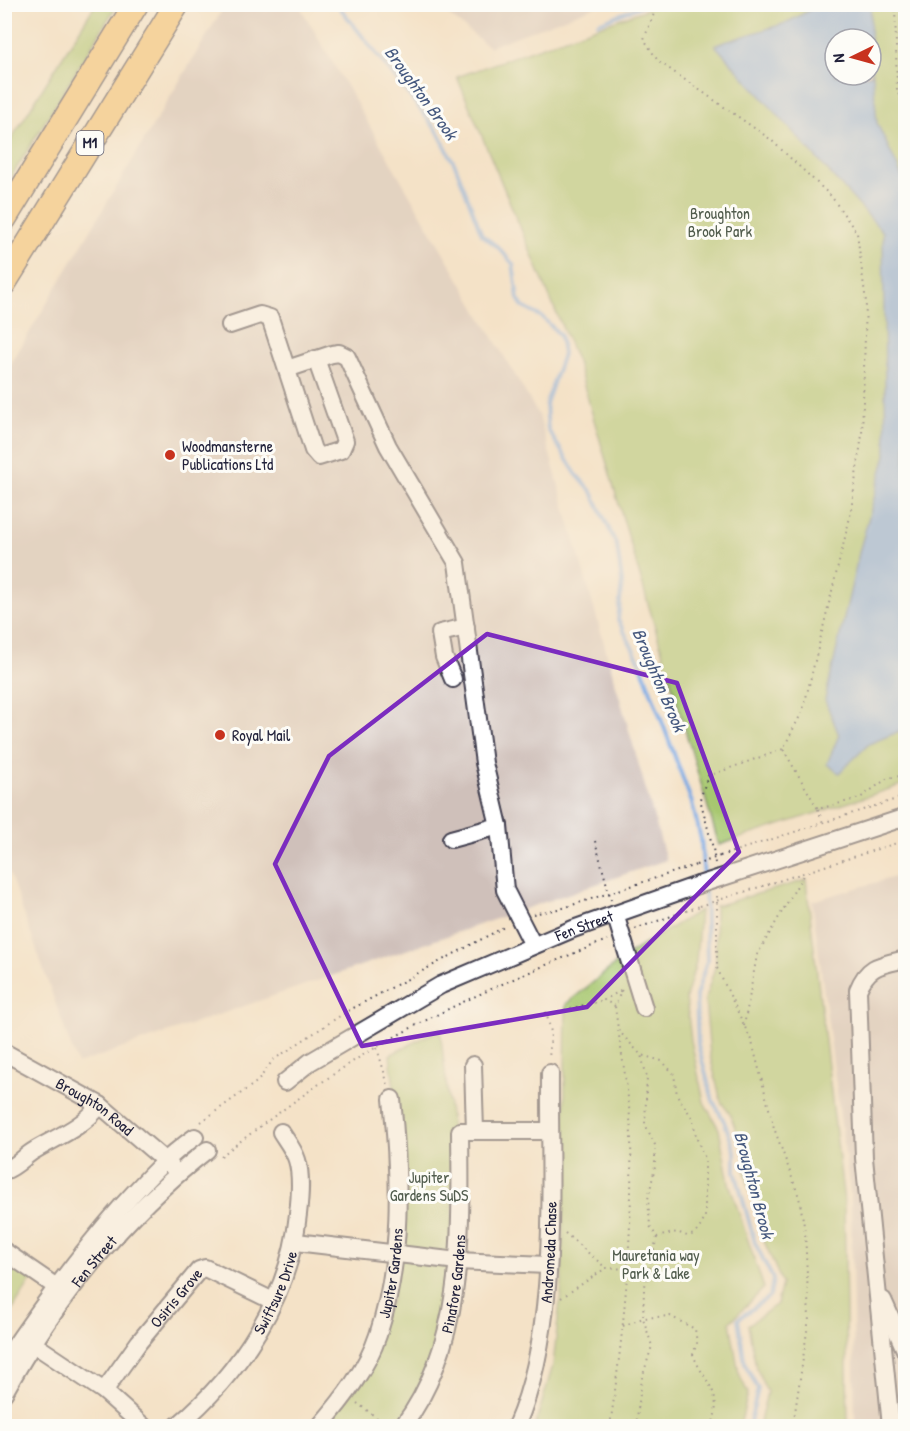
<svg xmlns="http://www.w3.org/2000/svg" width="910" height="1431" font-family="'Patrick Hand',sans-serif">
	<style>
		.industrial { fill: #cfc0ba }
		.green { fill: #a7c76f; stroke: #647455; stroke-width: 1.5; fill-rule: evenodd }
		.water { fill: #7aa9e3; stroke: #4e668f; stroke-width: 1.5 }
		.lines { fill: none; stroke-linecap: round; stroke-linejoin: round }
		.stream { stroke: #7aa9e3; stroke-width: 4 }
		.minor-casing { stroke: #423f50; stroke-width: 20 }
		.highway-casing { stroke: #423f50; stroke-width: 27 }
		.path { stroke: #423f50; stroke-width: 2; stroke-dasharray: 1.5 4.5; stroke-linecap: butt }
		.minor { stroke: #fff; stroke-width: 16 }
		.highway { stroke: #f7c06c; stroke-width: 24 }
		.minor-bridge-casing { stroke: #423f50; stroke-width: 20; stroke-linecap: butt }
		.path-bridge { stroke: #423f50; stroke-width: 2; stroke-dasharray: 1.5 4.5; stroke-linecap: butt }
		.minor-bridge { stroke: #fff; stroke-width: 16 }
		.marked { fill: none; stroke: #7b2cbf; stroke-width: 4.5; stroke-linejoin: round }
		.poi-dot { fill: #c8321e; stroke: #fdfcf7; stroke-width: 2 }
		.labels { text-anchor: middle; stroke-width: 6; stroke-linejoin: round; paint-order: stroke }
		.shield { fill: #fdfcf7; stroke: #646373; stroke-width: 1.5 }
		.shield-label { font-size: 15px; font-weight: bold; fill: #22223b }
		.park-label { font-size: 16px; fill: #515c4d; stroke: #fdfcf7 }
		.poi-label { font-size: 16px; fill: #22223b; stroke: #fdfcf7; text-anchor: start }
		.street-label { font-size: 16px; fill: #22223b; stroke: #fdfcf7 }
		.water-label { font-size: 18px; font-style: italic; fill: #45587e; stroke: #fdfcf7 }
	</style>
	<rect width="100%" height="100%" fill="#fdfcf7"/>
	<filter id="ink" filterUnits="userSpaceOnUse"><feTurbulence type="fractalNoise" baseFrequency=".0167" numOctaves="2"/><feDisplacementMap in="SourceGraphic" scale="12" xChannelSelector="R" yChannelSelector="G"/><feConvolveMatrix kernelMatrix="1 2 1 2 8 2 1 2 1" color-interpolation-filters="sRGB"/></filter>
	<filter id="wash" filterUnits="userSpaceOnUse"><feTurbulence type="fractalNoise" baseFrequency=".008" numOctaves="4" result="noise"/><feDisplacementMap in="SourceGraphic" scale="24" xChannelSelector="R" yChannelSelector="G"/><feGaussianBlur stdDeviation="1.35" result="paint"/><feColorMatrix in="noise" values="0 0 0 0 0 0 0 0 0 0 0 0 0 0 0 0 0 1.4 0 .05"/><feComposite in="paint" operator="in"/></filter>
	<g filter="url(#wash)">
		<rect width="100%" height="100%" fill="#f4e2c7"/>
		<!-- industrial -->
		<g class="industrial">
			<polygon points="225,5 299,5 539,416 666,860 77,1064 5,861 4,375"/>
			<polygon points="436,5 599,5 489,47"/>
			<polygon points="905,874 905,1426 855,1426 851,1199 812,901"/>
		</g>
		<!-- green -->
		<g class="green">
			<polygon points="95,5 117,5 5,187 5,149"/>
			<path d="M658 5H905V784L719 845 577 362 457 77ZM835 39H871V75H835Z"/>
			<polygon points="806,880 844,1202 848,1426 759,1426 767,1392 756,1367 748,1325 777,1304 782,1283 764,1241 745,1172 744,1152 730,1114 721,1102 710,1056 705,999 716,964 715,906"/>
			<polygon points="700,910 696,962 686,998 691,1040 704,1102 719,1129 729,1183 764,1288 730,1322 739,1374 748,1393 740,1426 535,1426 553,1365 562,1283 566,1004 627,955"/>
			<polygon points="440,1029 452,1132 456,1133 450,1290 431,1362 410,1407 396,1426 324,1426 392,1300 395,1096 390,1055"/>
			<polygon points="5,1256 34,1276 5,1322"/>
		</g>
		<!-- water -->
		<polygon class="water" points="821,4 871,5 870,39 835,39 835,75 871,75 871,53 877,123 906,185 905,729 869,744 839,773 827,764 839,735 825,700 860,549 886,455 883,232 715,45 786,23"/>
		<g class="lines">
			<!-- stream -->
			<g class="stream">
				<polyline points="337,4 438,132 456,167 482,235 498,247 513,264 518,299 523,307 542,317 560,335 563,354 546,404 548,430 576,474 592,492 617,546 622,582 618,620 640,662 692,803 701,839 704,879"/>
				<polyline points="598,23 646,4"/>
				<polyline points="705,886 707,961 696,996 698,1045 713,1101 724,1121 735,1151 735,1171 755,1243 773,1279 770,1296 738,1319 745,1364 758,1389 749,1426"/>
			</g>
		</g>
	</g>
	<g filter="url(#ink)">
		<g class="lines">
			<defs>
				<g id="minor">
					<polyline points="230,325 260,315 270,318 313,450 319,457 341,450 345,441 316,359"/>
					<polyline points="287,369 332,354 339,353 347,357 388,446 457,563 484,763 499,826 505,890 533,945"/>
					<polyline points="453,679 444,657 440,633 466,627"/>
					<polyline points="451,839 499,826"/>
					<polyline points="720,878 906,817"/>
					<polyline points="615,914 644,1008"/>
					<path id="s1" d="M4 1052 100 1105 171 1166"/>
					<polyline points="473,1065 475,1131"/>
					<path id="s2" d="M285 1082 310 1062 441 985 573 929 698 885"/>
					<path d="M4 1171C18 1166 24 1156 35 1150 59 1136 83 1127 100 1105"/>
					<polyline points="296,1242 458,1261 547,1265"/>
					<polyline points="4,1251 55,1286"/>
					<polyline points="883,1300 906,1352"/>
					<polyline points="35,1345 104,1391 143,1426"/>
					<path d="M4 1362C41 1307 78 1256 121 1207 145 1181 166 1157 195 1137"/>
					<path id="s3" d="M104 1391 139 1342 199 1270 205 1268 273 1301"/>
					<path id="s4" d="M4 1393C54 1301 125 1214 207 1150"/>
					<path id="s5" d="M177 1426C240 1373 290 1297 298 1214 300 1197 302 1176 297 1160 294 1150 286 1140 281 1132"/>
					<path id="s6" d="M320 1426C342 1400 367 1369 378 1335 403 1259 400 1177 392 1099"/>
					<path id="s7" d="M403 1426C465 1344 461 1230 460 1131H549"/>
					<path id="s8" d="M516 1426C560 1328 549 1180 550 1073"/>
					<path d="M891 1426 864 1158 858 990C868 965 880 965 906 959"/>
				</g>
				<g id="highway">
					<polyline points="4,219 136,4"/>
					<polyline points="4,283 177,4"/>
				</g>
			</defs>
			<!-- minor casing -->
			<use href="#minor" class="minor-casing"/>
			<!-- highway casing -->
			<use href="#highway" class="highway-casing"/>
			<!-- path -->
			<g class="path">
				<polyline points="680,4 655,11 644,39 658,61 770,139 831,196 857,233 866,302 862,435 850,517 803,710 783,749 818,809 860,798 888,778 906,775"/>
				<polyline points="895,4 897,90 906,114"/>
				<polyline points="818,809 823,823"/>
				<polyline points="595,841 611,900"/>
				<polyline points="720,856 906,796"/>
				<polyline points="715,863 713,848 700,799 708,776 783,749"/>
				<polyline points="717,896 717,968 752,1042 774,1128 799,1197 805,1231 809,1318 793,1426"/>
				<polyline points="722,899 906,840"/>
				<polyline points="533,914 563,908 696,865"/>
				<polyline points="635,929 700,906"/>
				<polyline points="615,1006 604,1000 622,990"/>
				<polyline points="546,1012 551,1032 549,1059"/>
				<polyline points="547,1015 604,1000"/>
				<polyline points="744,1026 757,955 805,872"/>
				<polyline points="618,1030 641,1055 662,1061 674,1074 677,1095 693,1119 696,1137 705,1158 705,1218 700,1227 695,1234 687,1236 677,1232 657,1237 650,1226 648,1199 655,1167 655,1145 645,1124 647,1077 641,1055"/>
				<polyline points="377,1048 388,1085"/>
				<polyline points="201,1122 258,1081 273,1060 346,1012 506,926"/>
				<path d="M221 1156C267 1121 314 1086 363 1055 440 1009 525 973 607 940"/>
				<polyline points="565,1233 606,1268 628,1269"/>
				<polyline points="561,1298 606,1268"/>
				<polyline points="623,1326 643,1318 644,1290 657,1237"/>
				<polyline points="357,1403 388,1426"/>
				<polyline points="4,1416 10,1406"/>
				<path d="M610 1426C624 1331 633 1235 631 1138 630 1094 620 1049 615 1006L622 989"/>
				<path d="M636 1426 642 1378 652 1346 643 1318 670 1316 695 1329 697 1343 693 1354C704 1384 724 1390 712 1426"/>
			</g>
			<!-- minor -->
			<use href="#minor" class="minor"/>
			<!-- highway -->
			<use href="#highway" class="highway"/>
			<defs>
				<polyline id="minor-bridge" points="698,885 720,878"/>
			</defs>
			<!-- minor-bridge casing -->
			<use href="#minor-bridge" class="minor-bridge-casing"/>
			<!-- path-bridge -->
			<g class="path-bridge">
				<polyline points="696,865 720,856"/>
				<polyline points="700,906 722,899"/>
			</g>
			<!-- minor-bridge -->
			<use href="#minor-bridge" class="minor-bridge"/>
		</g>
	</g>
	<!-- marked area -->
	<path d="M0 0H910V1431H0ZM487 634 677 683 739 852 587 1007 362 1046 275 864 329 756Z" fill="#f4e2c7" fill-opacity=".55" fill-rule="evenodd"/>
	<path class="marked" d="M487 634 677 683 739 852 587 1007 362 1046 275 864 329 756Z"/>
	<!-- markers -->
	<g class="poi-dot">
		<circle cx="170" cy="455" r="6"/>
		<circle cx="220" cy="735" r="6"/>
	</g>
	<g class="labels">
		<!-- shield labels -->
		<rect class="shield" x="76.5" y="131" width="27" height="24" rx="4.5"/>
		<g class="shield-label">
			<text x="90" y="148">M1</text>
		</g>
		<!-- park labels -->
		<g class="park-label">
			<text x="720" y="219">Broughton<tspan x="720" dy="18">Brook Park</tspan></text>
			<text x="429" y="1183">Jupiter<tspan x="429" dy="18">Gardens SuDS</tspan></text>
			<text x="656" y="1261">Mauretania way<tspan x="656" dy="18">Park &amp; Lake</tspan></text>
		</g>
		<!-- poi labels -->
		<g class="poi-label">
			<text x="182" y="452">Woodmansterne<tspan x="182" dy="18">Publications Ltd</tspan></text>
			<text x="232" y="741">Royal Mail</text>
		</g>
		<!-- street labels -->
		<g class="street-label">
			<text dy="6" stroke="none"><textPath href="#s2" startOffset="339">Fen Street</textPath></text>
			<text dy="6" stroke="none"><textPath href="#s1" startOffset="106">Broughton Road</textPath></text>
			<text dy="6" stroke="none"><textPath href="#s8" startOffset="178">Andromeda Chase</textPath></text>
			<text dy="6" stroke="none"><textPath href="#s4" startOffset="160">Fen Street</textPath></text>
			<text dy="6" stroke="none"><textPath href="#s6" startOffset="172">Jupiter Gardens</textPath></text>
			<text dy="6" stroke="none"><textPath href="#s7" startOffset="153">Pinafore Gardens</textPath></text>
			<text dy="6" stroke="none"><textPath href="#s5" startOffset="168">Swiftsure Drive</textPath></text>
			<text dy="6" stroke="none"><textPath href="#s3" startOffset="118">Osiris Grove</textPath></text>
		</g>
		<!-- water labels -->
		<g class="water-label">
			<text transform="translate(421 93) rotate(54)" y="6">Broughton Brook</text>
			<text transform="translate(659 680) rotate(67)" y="6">Broughton Brook</text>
			<text transform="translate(754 1185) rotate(75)" y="6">Broughton Brook</text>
		</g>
	</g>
	<!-- margin -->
	<rect width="910" height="1431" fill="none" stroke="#fdfcf7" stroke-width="24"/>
	<!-- north arrow -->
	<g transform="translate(853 57) rotate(265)"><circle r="28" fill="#fdfcf7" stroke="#a5a5ac" stroke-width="1.5"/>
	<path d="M0-4.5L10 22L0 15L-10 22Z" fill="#c8321e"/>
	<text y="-9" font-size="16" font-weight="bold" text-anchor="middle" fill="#22223b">N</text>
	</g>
</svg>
